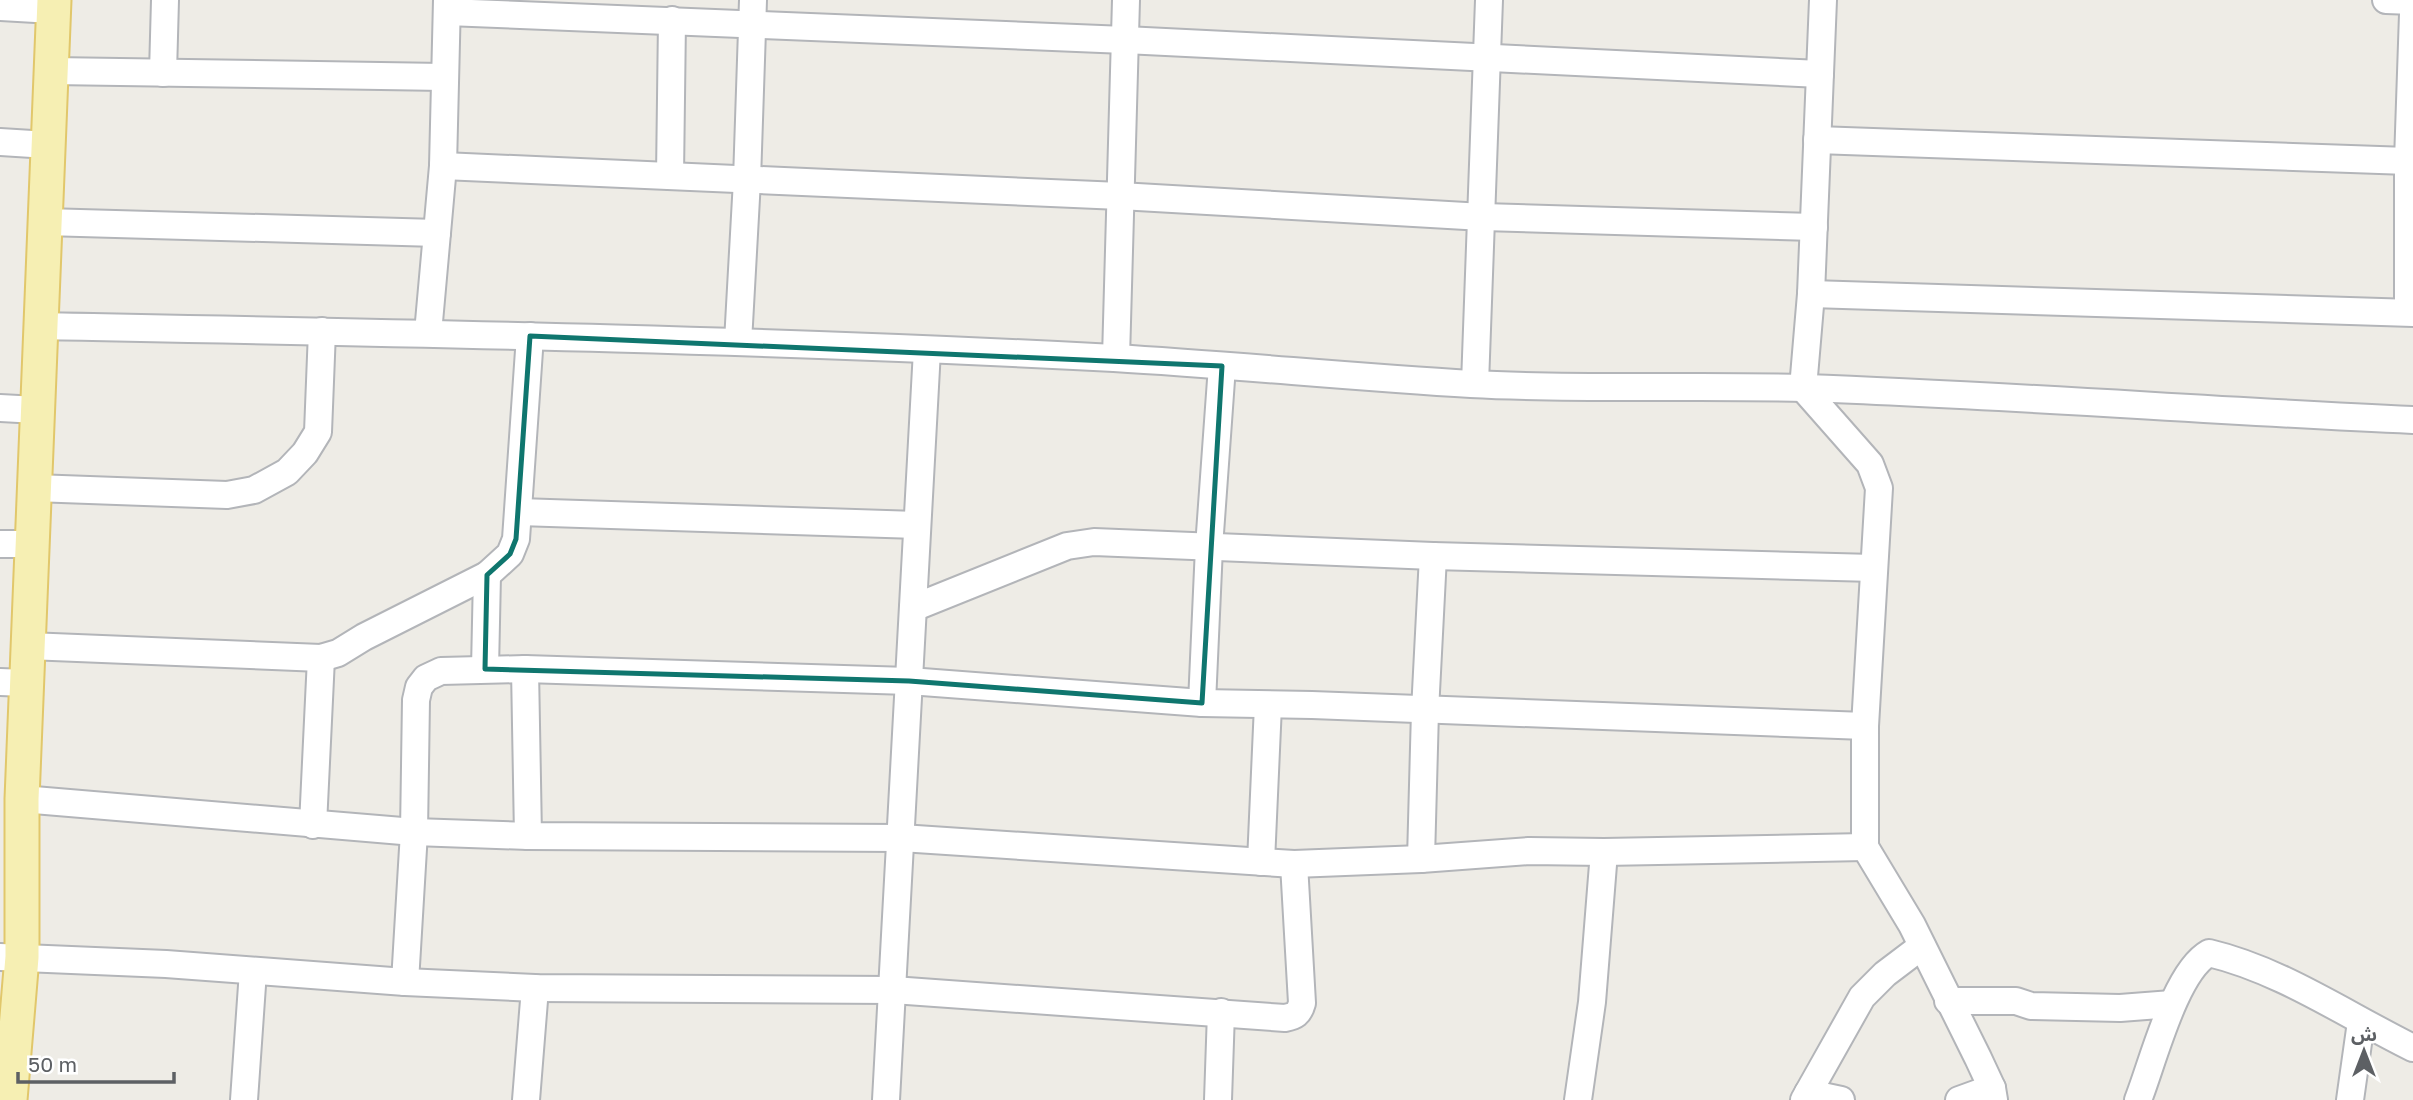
<svg xmlns="http://www.w3.org/2000/svg" width="2413" height="1100" font-family="'Golos Text','Noto Sans Arabic',sans-serif">
	<style>
		.lines { fill: none; stroke-linecap: round; stroke-linejoin: round }
		.minor-casing { stroke: #b3b5b9; stroke-width: 30 }
		.major-casing { stroke: #e1c76b; stroke-width: 37 }
		.minor { stroke: #fff; stroke-width: 26 }
		.major { stroke: #f6efb3; stroke-width: 33 }
		.marked { fill: none; stroke: #0f766e; stroke-width: 5; stroke-linejoin: round }
	</style>
	<rect width="100%" height="100%" fill="#eeece6"/>
	<g class="lines">
		<defs>
			<g id="minor">
				<polyline points="1823,0 1811,294 1803,388 1870,464 1879,488 1865,726 1865,847 1912,925 1978,1058 1992,1088 1994,1100"/>
				<polyline points="2386,0 2413,1"/>
				<polyline points="0,7 53,10"/>
				<polyline points="447,12 1125,40 1820,74"/>
				<polyline points="52,71 444,77"/>
				<polyline points="163,73 165,0"/>
				<polyline points="1817,140 2408,161"/>
				<polyline points="0,142 48,145"/>
				<polyline points="443,166 1120,196 1483,217 1814,227"/>
				<polyline points="670,176 672,20"/>
				<polyline points="45,222 437,233"/>
				<polyline points="1811,294 2413,313"/>
				<polyline points="2408,312 2408,161 2413,14"/>
				<path d="M40 326C398 333 756 339 1114 358 1233 365 1352 377 1471 384 1582 390 1694 385 1805 388 2008 395 2210 411 2413 420"/>
				<polyline points="428,333 443,166 447,0"/>
				<polyline points="738,342 747,180 753,0"/>
				<polyline points="1116,358 1126,0"/>
				<polyline points="1475,384 1489,0"/>
				<polyline points="0,408 37,410"/>
				<polyline points="34,488 227,495 254,490 287,472 305,453 318,432 322,331"/>
				<polyline points="519,512 917,525"/>
				<polyline points="0,544 32,544"/>
				<polyline points="913,608 1067,546 1094,542 1433,556 1874,568"/>
				<polyline points="28,646 321,658 338,653 364,637 487,575 510,554 516,539 530,336"/>
				<polyline points="485,669 487,575"/>
				<polyline points="525,669 528,836"/>
				<polyline points="0,682 26,683"/>
				<polyline points="1202,703 1209,547 1222,366"/>
				<polyline points="22,799 414,832 528,836 901,838 1294,864 1421,859 1529,851 1604,852 1865,847"/>
				<polyline points="313,825 321,658"/>
				<polyline points="1421,859 1425,711 1433,556"/>
				<polyline points="1261,862 1268,705"/>
				<path d="M0 957 166 964 405 982 535 988 893 990 1285 1018C1295 1016 1299 1014 1302 1003L1294 864"/>
				<polyline points="405,982 414,832 416,700 419,687 426,678 441,671 525,669 909,681 1202,703 1312,705 1865,726"/>
				<polyline points="1948,1001 2016,1001 2031,1006 2120,1008 2172,1004"/>
				<polyline points="1808,1093 1841,1100"/>
				<polyline points="244,1100 253,971"/>
				<polyline points="526,1100 535,988"/>
				<polyline points="886,1100 927,350"/>
				<polyline points="1218,1100 1221,1012"/>
				<polyline points="1578,1100 1592,1002 1604,852"/>
				<polyline points="1804,1100 1862,997 1885,974 1922,946"/>
				<polyline points="1959,1100 1992,1088"/>
				<path d="M2138 1100C2153 1062 2175 972 2209 953 2281 970 2346 1015 2413 1048"/>
				<polyline points="2350,1100 2361,1022"/>
			</g>
			<polyline id="major" points="10,1100 22,957 22,799 54,0"/>
		</defs>
		<!-- minor casing -->
		<use href="#minor" class="minor-casing"/>
		<!-- major casing -->
		<use href="#major" class="major-casing"/>
		<!-- minor -->
		<use href="#minor" class="minor"/>
		<!-- major -->
		<use href="#major" class="major"/>
	</g>
	<!-- marked area -->
	<path class="marked" d="M530 336 1222 366 1202 703 909 681 485 669 487 575 510 554 516 539Z"/>
	<!-- north arrow -->
	<g transform="translate(2364 1051)" stroke="#ffffff" stroke-width="5" paint-order="stroke">
	<path d="M0-5L12 26L0 18L-12 26Z" fill="#5d6064"/>
	<text y="-10" font-size="19" font-weight="bold" text-anchor="middle" fill="#5d6064">ش</text>
	</g>
	<!-- scale -->
	<path d="M18 1072v10h156v-10" fill="none" stroke="#5d6064" stroke-width="3.5"/>
	<text x="28" y="1072" font-size="21" fill="#5d6064" stroke="#ffffff" stroke-width="5" paint-order="stroke">50 m</text>
</svg>
